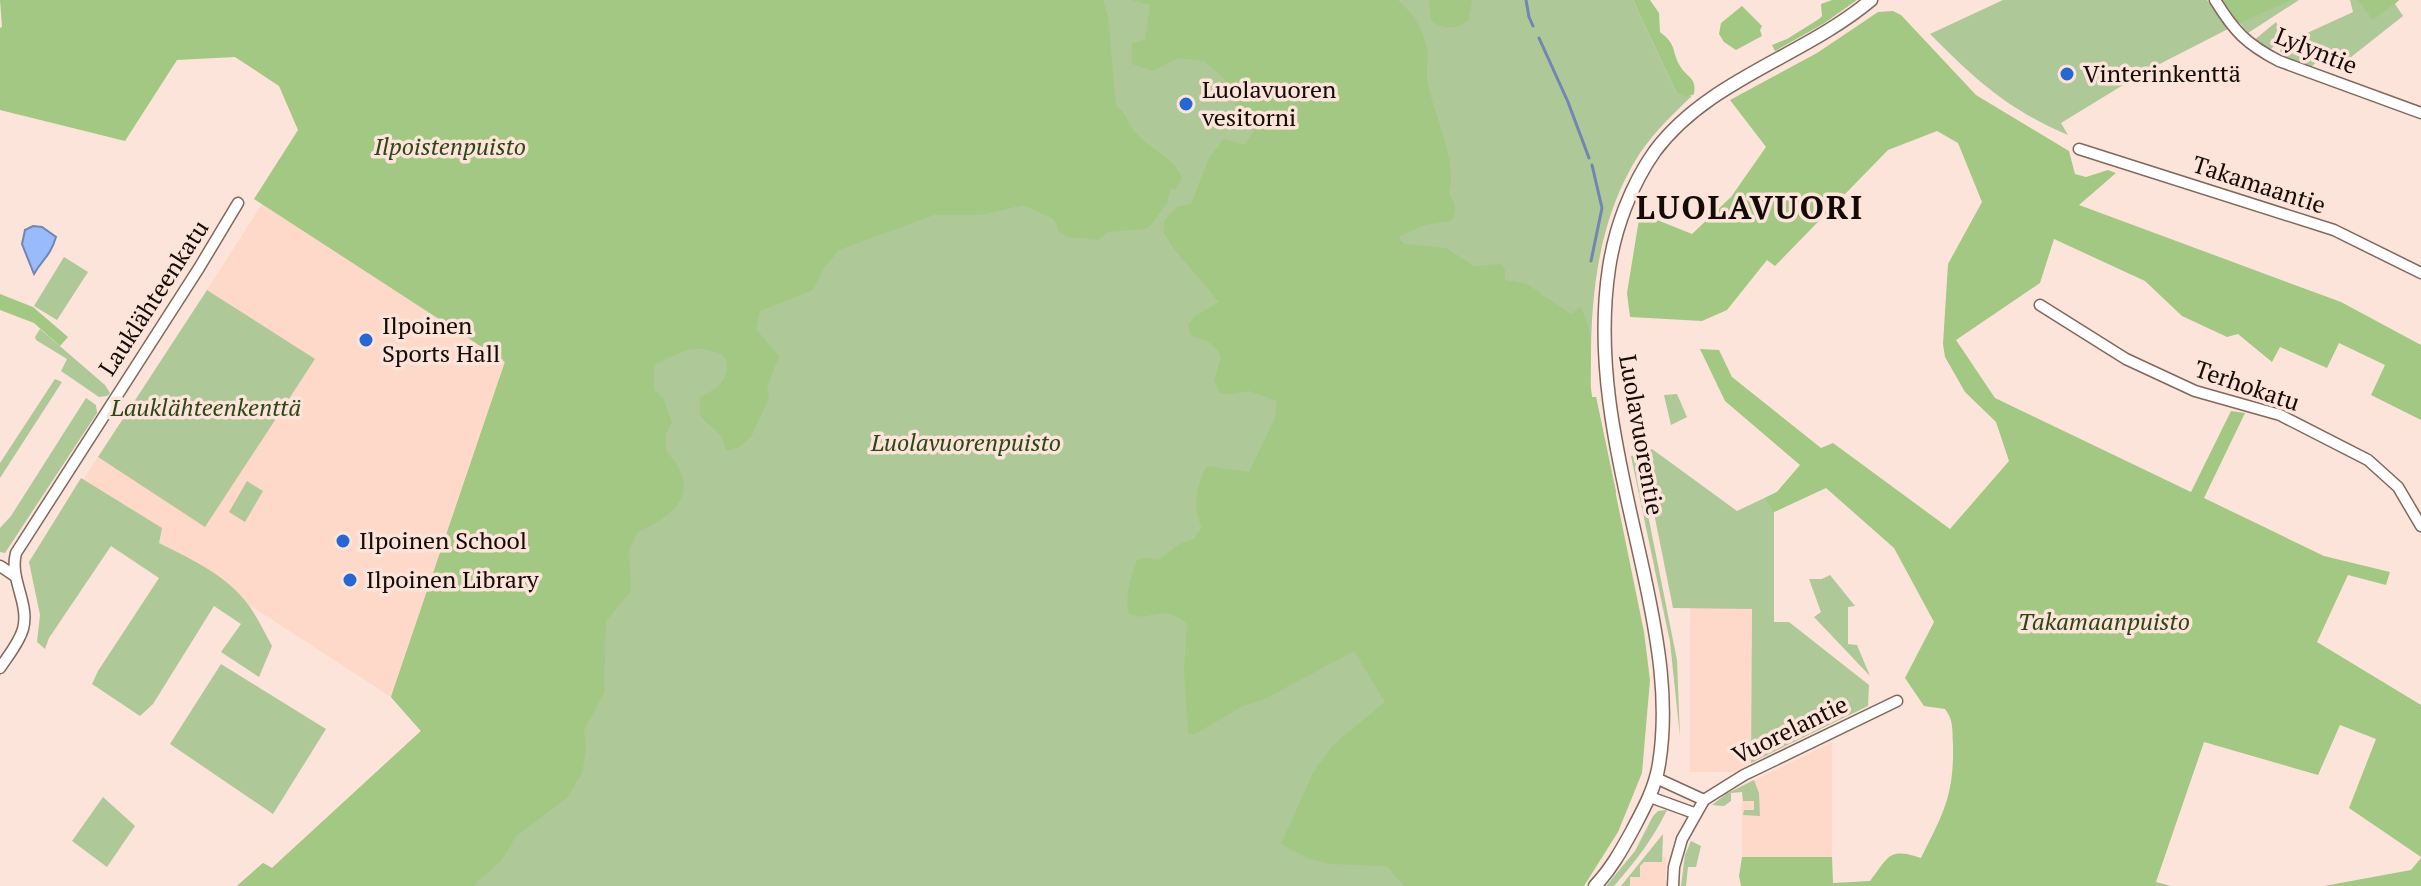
<svg xmlns="http://www.w3.org/2000/svg" width="2421" height="886" font-family="'PT Serif',serif">
	<style>
		.built { fill: #fed9c9 }
		.green { fill: #aec897 }
		.forest { fill: #a3c883 }
		.water { fill: #99bafb; stroke: #7186b2; stroke-width: 2 }
		.lines { fill: none; stroke-linecap: round; stroke-linejoin: round }
		.stream { stroke: #7186b2; stroke-width: 3 }
		.minor-casing { stroke: #81675c; stroke-width: 13 }
		.tertiary-casing { stroke: #81675c; stroke-width: 15 }
		.minor { stroke: #fff; stroke-width: 10 }
		.tertiary { stroke: #fff; stroke-width: 12 }
		.poi-dot { fill: #2767d4; stroke: #fce4da; stroke-width: 3 }
		.labels { text-anchor: middle; stroke-width: 7; stroke-linejoin: round; paint-order: stroke }
		.street-label { font-size: 24px; fill: #140b07; stroke: #fce4da }
		.poi-label { font-size: 24px; fill: #140b07; stroke: #fce4da; text-anchor: start }
		.park-label { font-size: 24px; font-style: italic; fill: #2e4616; stroke: #fce4da }
		.district-label { font-size: 32px; font-weight: bold; letter-spacing: 2px; fill: #140b07; stroke: #fce4da }
	</style>
	<rect width="100%" height="100%" fill="#fce4da"/>
	<!-- built -->
	<g class="built">
		<polygon points="262,204 505,362 391,697 75,492 98,457 205,526 314,359 207,290"/>
		<polygon points="1690,608 1752,608 1751,763 1734,772 1690,772"/>
		<polygon points="1832,742 1832,857 1742,857 1742,786"/>
		<polygon points="1646,857 1666,857 1666,886 1622,886"/>
	</g>
	<!-- green -->
	<g class="green">
		<path d="M1 0H1633L1676 92 1691 96 1694 94C1675 112 1655 131 1640 153 1600 215 1591 288 1591 360 1591 373 1590 384 1592 397H1596L1616 491 1564 886H237L263 863 272 868 421 731 391 697 505 362 259 199 301 131 280 85 235 56Z"/>
		<path d="M2003 0H2207L2228 29 2146 71 2061 123 2068 135C2007 109 1976 80 1930 34Z"/>
		<polygon points="2220,0 2299,0 2248,33"/>
		<polygon points="2350,0 2399,0 2395,4 2403,16 2346,61 2336,48 2309,68 2285,58 2280,51 2283,44 2353,12"/>
		<polygon points="2276,22 2283,34 2275,39 2275,45 2270,50 2253,41"/>
		<polygon points="64,257 88,272 57,320 34,306"/>
		<polygon points="207,290 315,359 205,527 98,457"/>
		<polygon points="40,329 105,385 110,393 107,396 99,397 61,371 67,359 36,340 35,337"/>
		<polygon points="55,379 62,382 0,478 0,463"/>
		<polygon points="1677,394 1687,417 1671,425 1664,395"/>
		<polygon points="86,398 96,405 97,413 5,553 0,552 0,528 11,516"/>
		<polygon points="1652,449 1737,511 1777,492 1800,466 1825,488 1774,512 1774,622 1789,622 1869,685 1868,706 1751,763 1752,609 1673,608 1642,453"/>
		<polygon points="1636,455 1677,660 1680,737 1670,642 1631,456"/>
		<path d="M81 478 162 528 159 543C193 560 228 576 250 607 258 619 265 633 272 646L259 677 221 652 241 624 214 606 153 704 140 716 92 684 98 671 159 578 111 546 49 638 45 649 37 642 40 615 29 562Z"/>
		<polygon points="247,481 263,491 245,522 229,512"/>
		<polygon points="1830,575 1855,606 1848,607 1848,644 1857,645 1870,676 1814,617 1821,612 1809,579 1822,579"/>
		<polygon points="221,664 326,729 273,814 170,744"/>
		<polygon points="1754,780 1759,793 1760,816 1743,815 1744,810 1754,810 1754,801 1743,801 1742,792 1731,793 1731,801 1724,806 1712,805 1726,794"/>
		<polygon points="103,797 135,826 107,867 72,841"/>
		<path d="M1667 810C1653 839 1635 862 1614 886H1606L1635 851 1653 816 1658 811Z"/>
		<polygon points="1663,834 1662,862 1644,862 1640,866 1640,877 1630,877 1630,886 1621,886"/>
		<polygon points="1691,841 1701,846 1696,867 1688,867 1686,886 1681,886 1685,855"/>
	</g>
	<!-- forest -->
	<g class="forest">
		<path d="M0 0H1103L1108 17 1116 106C1127 112 1127 123 1135 132 1148 148 1175 158 1182 178L1175 190 1170 189 1167 203 1151 225 1145 229 1108 232 1098 240 1068 237 1059 232 1054 219 1023 205 981 215H934L839 250 824 268 813 290 760 311 756 329 779 356 767 387 769 398 751 437 739 447 726 451 722 437 700 416V397C718 388 730 381 726 358 698 340 681 352 654 365V390L663 398 672 422 666 434V451C702 490 679 513 638 532L629 549 631 591 606 621 604 693 584 730 586 749 582 773 567 798 516 836 502 860 473 886H237L263 863 272 868 421 731 391 697 505 362 254 199 298 130 279 86 235 57 177 60 125 141 0 110V28L2 27Z"/>
		<path d="M1131 0H1398C1411 12 1420 24 1425 41 1430 54 1425 69 1428 84 1434 116 1458 161 1449 193 1454 203 1459 210 1451 221L1425 225 1400 236V240L1405 244 1446 248 1474 266 1501 264 1505 270V280L1527 284 1571 314 1580 307C1599 341 1586 362 1592 397H1596L1644 632 1650 680 1642 773 1618 832 1584 886H1408L1402 884 1387 866 1330 864 1310 859 1281 844 1314 771 1333 745 1385 702 1354 651 1265 699 1241 707 1195 734H1188L1184 669 1187 624C1163 602 1148 623 1129 614 1124 599 1131 575 1137 560L1147 558 1158 560 1181 543 1194 539 1202 527C1192 511 1197 481 1207 466L1249 472 1275 418 1277 401 1249 391 1231 394 1220 393 1214 381 1221 357C1216 344 1205 339 1191 336L1188 325 1195 316 1219 302 1174 249 1164 233V221L1177 207 1191 204 1209 158 1224 139 1244 145 1258 125 1232 101 1224 78 1204 61 1178 58 1153 71 1132 64V43L1145 40 1150 5Z"/>
		<path d="M1429 0H1472L1468 21C1455 29 1444 30 1431 21Z"/>
		<path d="M1633 0H1650L1659 13 1660 32C1678 46 1671 51 1680 66 1687 78 1697 77 1694 94L1686 97 1676 92Z"/>
		<polygon points="1832,0 1857,0 1823,24 1775,51 1772,45 1787,39 1819,19 1822,16 1821,4"/>
		<polygon points="2220,0 2290,0 2238,24"/>
		<polygon points="2358,0 2399,0 2373,20"/>
		<polygon points="1742,6 1762,26 1760,30 1762,36 1736,50 1724,42 1719,34 1721,23"/>
		<path d="M1893 11 1901 15 1976 95 2069 151 2075 174 2086 177 2108 170 2116 173 2079 205 2341 302 2421 345V420L2371 395 2385 365 2339 343 2327 368 2280 347 2272 362 2238 334 2227 337 2182 316 2145 281 2054 239 2040 283 1956 340 1995 398 2191 492 2231 411 2245 413 2204 498 2324 556 2390 572 2386 585 2348 575 2317 642 2421 705V857L2349 808 2376 739 2340 725 2318 775 2204 742 2156 882 2171 886H1741L1739 876 1742 857H1832L1833 883 1870 881C1889 857 1888 847 1921 858 1943 814 1954 796 1953 745 1952 731 1954 720 1945 709L1924 706 1905 678 1934 622 1894 548 1826 488 1774 512 1765 498 1777 492 1800 465 1725 401 1700 349 1719 350 1732 377 1821 448 1833 443 1950 529 2009 461 1996 422 1965 392 1945 357 1943 344 1948 264 1982 202 1958 143 1937 131 1888 150 1775 266 1767 260 1727 310 1702 321 1630 317 1627 293 1640 213 1692 234 1731 197 1766 147 1730 100 1817 53 1878 12Z"/>
		<polygon points="0,294 33,307 68,337 60,346 34,323 0,310"/>
		<polygon points="2421,858 2421,886 2324,886 2411,870"/>
	</g>
	<!-- water -->
	<path class="water" d="M33 226 42 227 56 237C50 257 43 258 34 274L22 244 25 230Z"/>
	<g class="lines">
		<!-- stream -->
		<g class="stream">
			<polyline points="1526,0 1529,17 1533,26"/>
			<polyline points="1539,38 1568,102 1589,158"/>
			<polyline points="1591,261 1602,208 1592,165"/>
		</g>
		<defs>
			<g id="minor">
				<path d="M2215 0C2234 31 2246 44 2279 61L2421 113"/>
				<polyline points="2079,149 2334,230 2421,273"/>
				<polyline points="2040,305 2126,359 2195,391 2280,415 2368,460 2398,487 2421,526"/>
				<polyline points="0,566 15,576"/>
				<path d="M0 668C8 656 19 643 23 629 30 603 9 579 16 553L199 268 238 203"/>
				<polyline points="1656,778 1704,800"/>
				<polyline points="1650,797 1694,813"/>
				<polyline points="1673,886 1674,867 1682,839 1704,800 1744,775 1897,701"/>
			</g>
			<path id="tertiary" d="M1595 886C1611 869 1621 851 1632 831 1643 810 1655 789 1659 764 1669 702 1658 640 1645 579 1623 476 1593 374 1609 268 1615 228 1631 185 1655 151 1709 79 1803 57 1871 0"/>
		</defs>
		<!-- minor casing -->
		<use href="#minor" class="minor-casing"/>
		<!-- tertiary casing -->
		<use href="#tertiary" class="tertiary-casing"/>
		<!-- minor -->
		<use href="#minor" class="minor"/>
		<!-- tertiary -->
		<use href="#tertiary" class="tertiary"/>
	</g>
	<!-- markers -->
	<g class="poi-dot">
		<circle cx="2067" cy="74" r="8"/>
		<circle cx="1186" cy="104" r="8"/>
		<circle cx="366" cy="340" r="8"/>
		<circle cx="343" cy="541" r="8"/>
		<circle cx="350" cy="580" r="8"/>
	</g>
	<g class="labels">
		<!-- street labels -->
		<g class="street-label">
			<text transform="translate(2316 51) rotate(22)" y="8">Lylyntie</text>
			<text transform="translate(2259 185) rotate(18)" y="8">Takamaantie</text>
			<text transform="translate(154 298) rotate(-57)" y="8">Lauklähteenkatu</text>
			<text transform="translate(2247 386) rotate(19)" y="8">Terhokatu</text>
			<text transform="translate(1641 435) rotate(80)" y="8">Luolavuorentie</text>
			<text transform="translate(1790 730) rotate(-26)" y="8">Vuorelantie</text>
		</g>
		<!-- poi labels -->
		<g class="poi-label">
			<text x="2083" y="82">Vinterinkenttä</text>
			<text x="1202" y="98">Luolavuoren<tspan x="1202" dy="28">vesitorni</tspan></text>
			<text x="382" y="334">Ilpoinen<tspan x="382" dy="28">Sports Hall</tspan></text>
			<text x="359" y="549">Ilpoinen School</text>
			<text x="366" y="588">Ilpoinen Library</text>
		</g>
		<!-- park labels -->
		<g class="park-label">
			<text x="450" y="155">Ilpoistenpuisto</text>
			<text x="206" y="416">Lauklähteenkenttä</text>
			<text x="966" y="451">Luolavuorenpuisto</text>
			<text x="2104" y="630">Takamaanpuisto</text>
		</g>
		<!-- district labels -->
		<g class="district-label">
			<text x="1750" y="219">LUOLAVUORI</text>
		</g>
	</g>
</svg>
